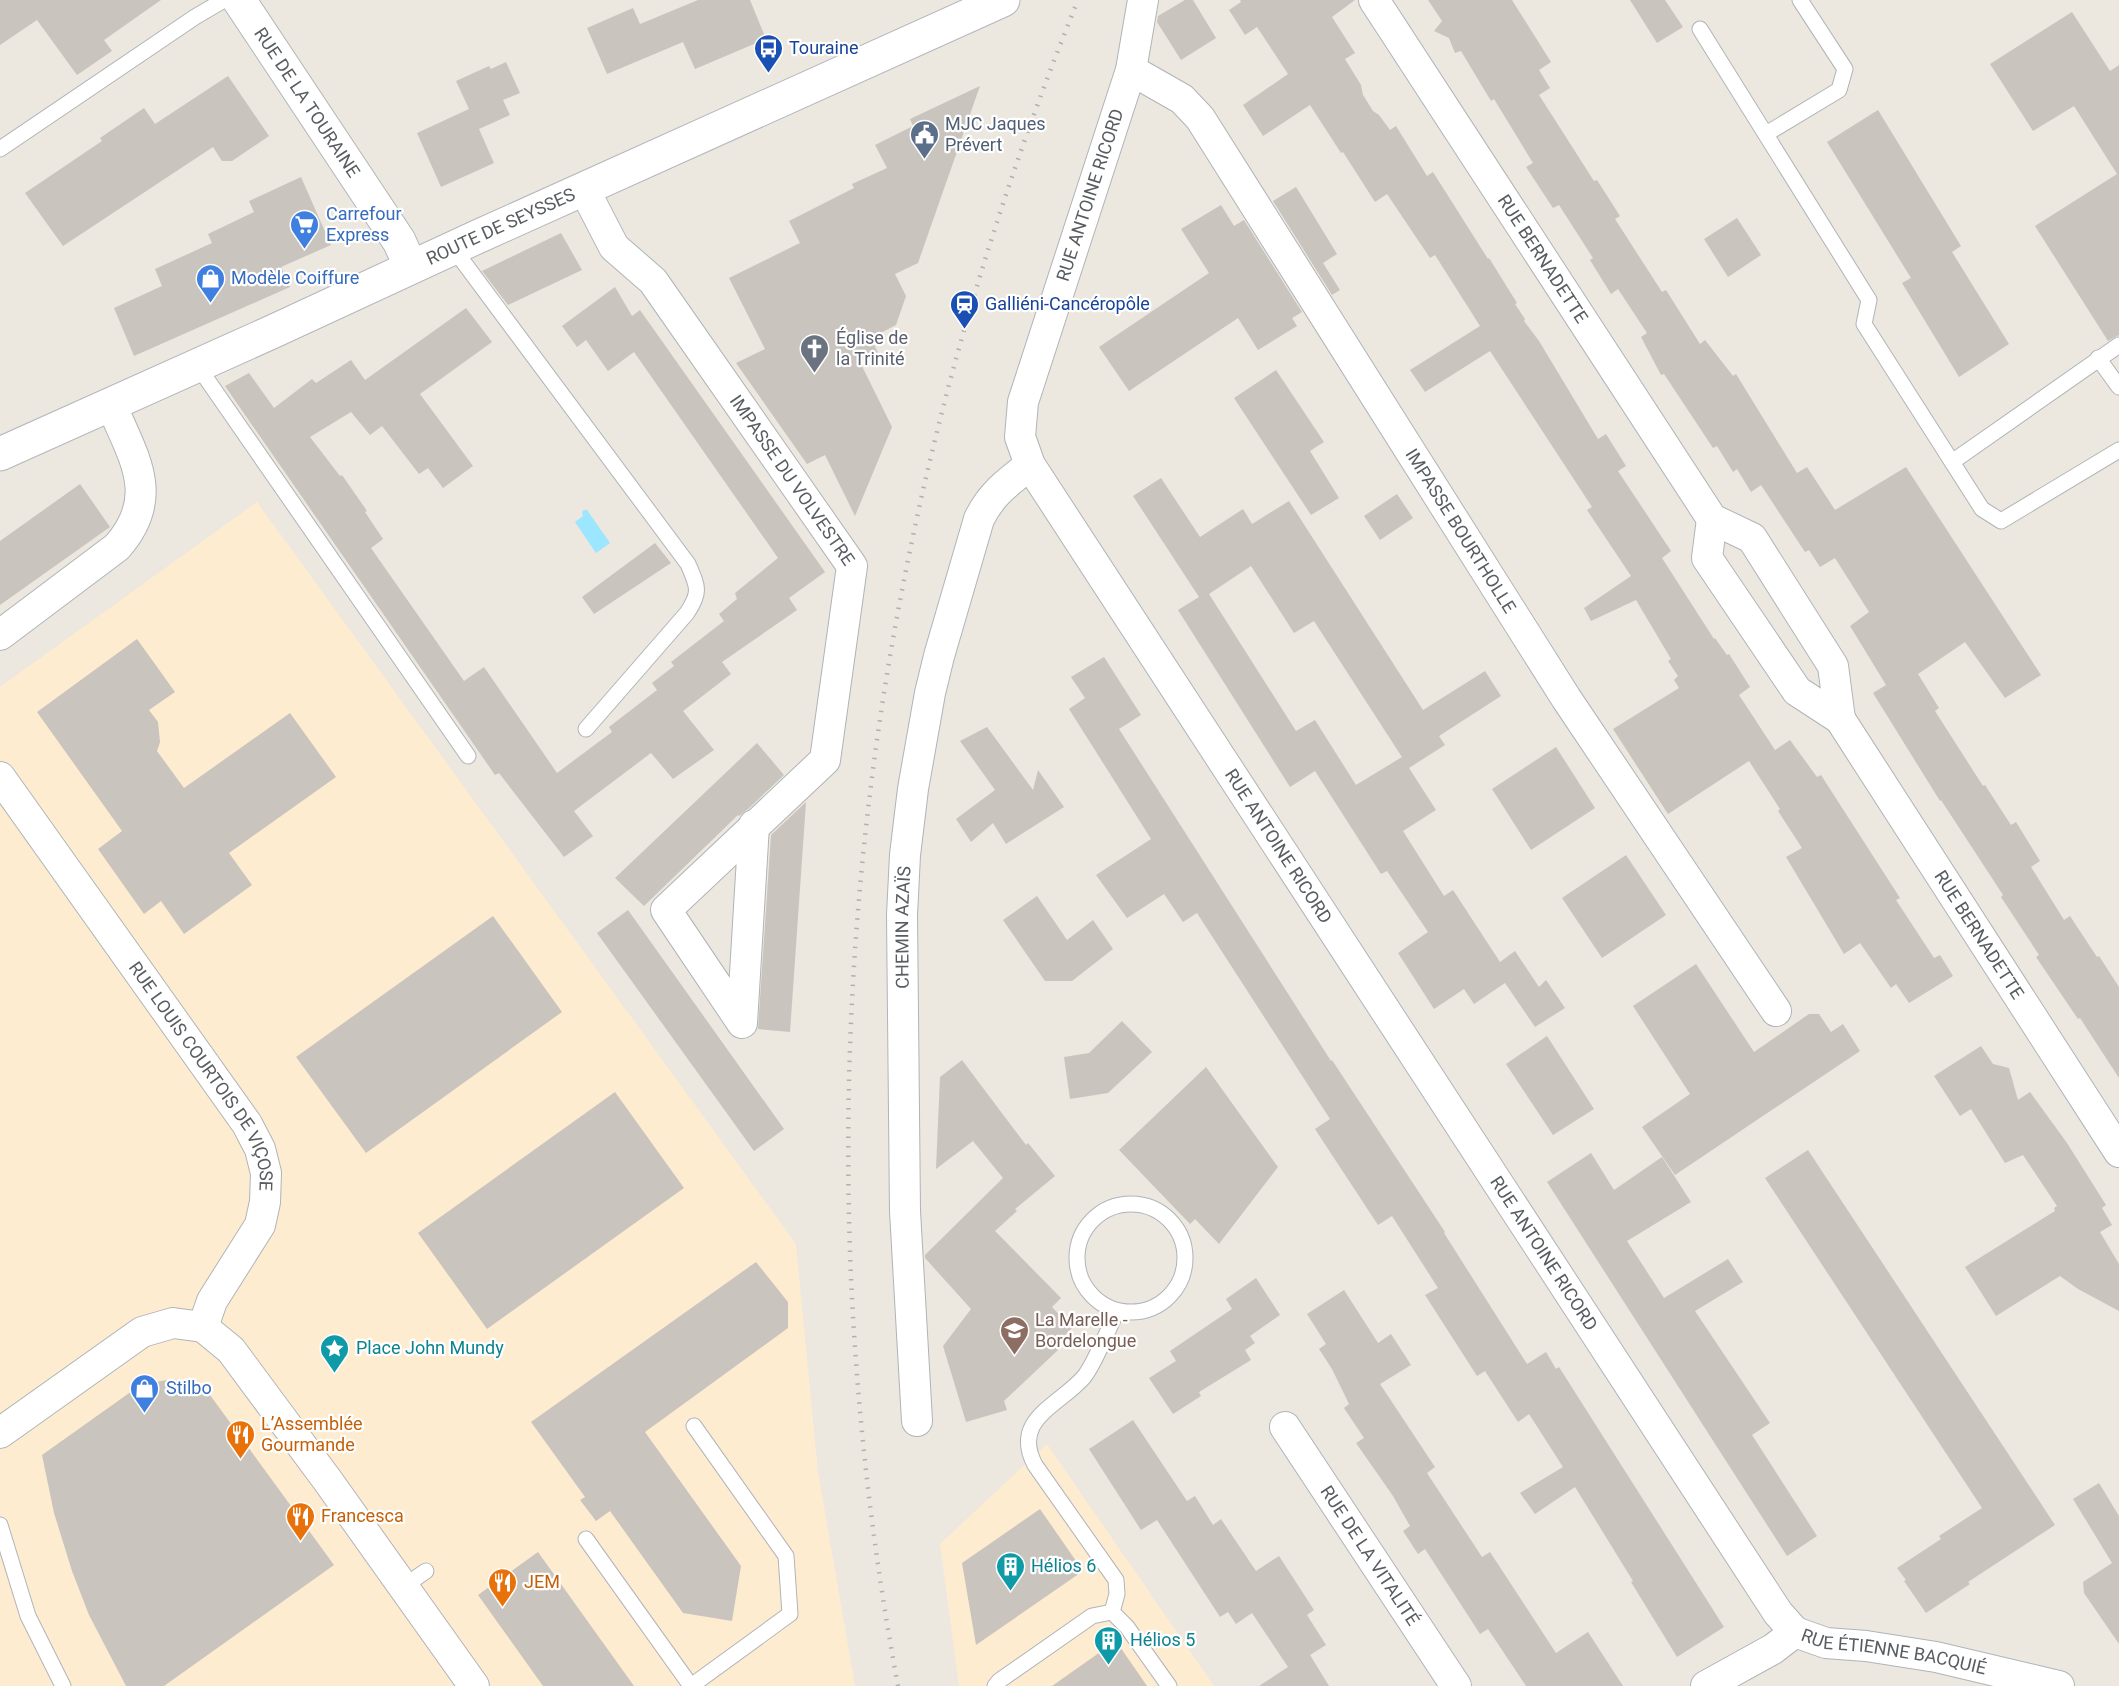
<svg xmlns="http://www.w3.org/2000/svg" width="2119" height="1686" font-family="Roboto,sans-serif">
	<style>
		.commercial { fill: #feecd1 }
		.water { fill: #9ce6ff }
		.building { fill: #c9c4be; fill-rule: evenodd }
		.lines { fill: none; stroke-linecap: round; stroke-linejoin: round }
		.lane-casing { stroke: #b0b4b8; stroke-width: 17 }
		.street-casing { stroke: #b0b4b8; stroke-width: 32 }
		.secondary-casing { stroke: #b1b6bb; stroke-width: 35 }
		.lane { stroke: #fff; stroke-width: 15 }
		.street { stroke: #fff; stroke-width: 30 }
		.secondary { stroke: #fff; stroke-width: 33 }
		.rail { stroke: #afb0b1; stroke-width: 4.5; stroke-dasharray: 1.5 8; stroke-linecap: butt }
		.labels { text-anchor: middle; stroke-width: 4.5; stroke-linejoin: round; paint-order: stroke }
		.transit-label { font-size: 18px; fill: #164399; stroke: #fff; text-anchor: start }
		.street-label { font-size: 18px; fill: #585d61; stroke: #fff }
		.service-label { font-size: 18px; fill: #4e5e75; stroke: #fff; text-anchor: start }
		.shop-label { font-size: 18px; fill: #366cbe; stroke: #fff; text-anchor: start }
		.worship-label { font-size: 18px; fill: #5b616d; stroke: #fff; text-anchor: start }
		.education-label { font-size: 18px; fill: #785e54; stroke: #fff; text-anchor: start }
		.culture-label { font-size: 18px; fill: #0d838f; stroke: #fff; text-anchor: start }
		.food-label { font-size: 18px; fill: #c56008; stroke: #fff; text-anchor: start }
	</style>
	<rect width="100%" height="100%" fill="#ece7df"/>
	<!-- commercial -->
	<g class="commercial">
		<polygon points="257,502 796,1244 818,1472 855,1686 0,1686 0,687"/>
		<polygon points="1047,1444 1214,1686 959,1686 940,1544"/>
	</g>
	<!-- water -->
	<polygon class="water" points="584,510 587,510 610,543 596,553 575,522 583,516 582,512"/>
	<!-- building -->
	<g class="building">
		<polygon points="0,0 161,0 104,40 112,51 77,75 37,20 0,45"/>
		<polygon points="698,0 750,0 766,39 695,69 683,42 607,74 587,28 633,8 640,24"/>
		<polygon points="1185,0 1193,0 1216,38 1181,60 1157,22 1158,16"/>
		<polygon points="1240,0 1355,0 1332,17 1355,53 1345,59 1361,85 1363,95 1373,111 1379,115 1390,130 1396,126 1427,176 1433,172 1488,259 1489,258 1517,303 1515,304 1525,319 1524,321 1539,341 1598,439 1606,434 1626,466 1618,471 1671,551 1662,558 1714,639 1715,638 1727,655 1729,654 1750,687 1739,695 1775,750 1790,740 1817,777 1821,775 1900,898 1896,900 1934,958 1940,955 1953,976 1909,1003 1896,984 1891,988 1860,943 1844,954 1786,857 1802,848 1778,811 1780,809 1749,761 1668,814 1613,729 1679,688 1674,680 1678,676 1668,661 1671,659 1636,600 1591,621 1584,608 1631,576 1587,510 1592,507 1490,351 1425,392 1410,370 1480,326 1435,255 1430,258 1387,194 1375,202 1343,152 1341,153 1310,105 1263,136 1243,105 1288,74 1257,27 1245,35 1229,10 1241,2"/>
		<polygon points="1428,0 1512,0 1551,62 1539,70 1550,88 1539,95 1594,181 1597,180 1620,216 1615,219 1662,292 1666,290 1700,344 1705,340 1733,376 1736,374 1797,473 1807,467 1835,510 1906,467 2041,675 2005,698 1965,642 1918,674 1939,708 1935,711 1983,786 1985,785 2011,825 2016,822 2040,861 2031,867 2064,920 2070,916 2097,957 2099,956 2119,987 2119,1078 2080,1018 2078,1019 2036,957 2039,955 2001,897 2003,895 1941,800 1940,801 1873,693 1886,685 1850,626 1869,612 1835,558 1820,567 1809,550 1805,552 1761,485 1751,492 1737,469 1733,472 1717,446 1713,448 1664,374 1661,375 1641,337 1647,333 1618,289 1611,294 1590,260 1593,258 1559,205 1553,208 1526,167 1533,163 1494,99 1491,101 1461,51 1455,53 1449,38 1434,31 1442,21"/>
		<polygon points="1630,0 1665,0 1683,27 1657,43"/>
		<polygon points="2072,12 2110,71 2119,65 2119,335 2108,341 2035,226 2117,174 2074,106 2033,131 1990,64"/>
		<polygon points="506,62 520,93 503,100 510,115 479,129 494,163 441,187 417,133 469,109 456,81 489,66 491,69"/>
		<polygon points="228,76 269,136 232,161 222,161 213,147 63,246 25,193 102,141 100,138 144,108 155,124"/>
		<polygon points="980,86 918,263 895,274 906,296 896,325 871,338 878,353 860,362 892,427 855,516 825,455 807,464 736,363 765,349 729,278 800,243 789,221 854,188 852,184 887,168 875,145 913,126 910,119"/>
		<polygon points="1878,110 1961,246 1952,252 2009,344 1959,377 1902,283 1911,278 1827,142"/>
		<polygon points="301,177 331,245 281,267 290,287 134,356 114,308 162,286 155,269 212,243 208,234 254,212 249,201"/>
		<polygon points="1296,187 1337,254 1323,263 1340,290 1332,295 1273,201"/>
		<polygon points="1221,205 1234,226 1244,220 1302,312 1292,318 1297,326 1258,350 1238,318 1129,391 1099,347 1209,273 1181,229"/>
		<polygon points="1737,218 1761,255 1728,277 1704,239"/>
		<polygon points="561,233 582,270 508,305 482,271"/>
		<polygon points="615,287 632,316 640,310 825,572 789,598 797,610 722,662 731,674 683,711 714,750 673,779 651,753 574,811 593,836 564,857 499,773 495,775 225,386 249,373 274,408 312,379 316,383 351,360 365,380 466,308 492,342 420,394 473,466 443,488 428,468 419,474 382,426 370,435 351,412 310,437 340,476 342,475 367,511 365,512 383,539 371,548 464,681 484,667 557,773 612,732 609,727 657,690 652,683 674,666 671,662 724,621 719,614 737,599 735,593 778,558 634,352 608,371 586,340 577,347 562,326"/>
		<polygon points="1276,370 1324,442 1310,451 1339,498 1311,515 1234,398"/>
		<path d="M1161 478 1200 537 1243 509 1252 524 1289 501 1423 710 1485 671 1501 696 1439 736 1445 745 1409 768 1436 810 1403 831 1444 896 1453 890 1500 962 1515 951 1539 987 1546 980 1565 1008 1535 1027 1505 983 1474 1004 1464 989 1434 1009 1398 953 1428 932 1387 871 1381 874 1315 771 1290 787 1178 610 1199 597 1133 496ZM1251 566 1294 633 1314 621 1409 768 1402 757 1356 785 1315 720 1296 731 1209 594Z"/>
		<polygon points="80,484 110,527 0,605 0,541"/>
		<polygon points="1397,494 1413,518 1380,540 1364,516"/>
		<polygon points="655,543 671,563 594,614 582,597"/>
		<polygon points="137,639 175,692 149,710 158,722 160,742 157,751 184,788 290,713 336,777 229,853 252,885 184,934 161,901 144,914 98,849 122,831 37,712"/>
		<polygon points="1104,657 1141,715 1119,729 1331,1061 1332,1060 1445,1232 1444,1233 1527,1364 1546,1352 1556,1369 1559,1367 1724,1627 1677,1657 1631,1582 1633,1581 1575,1487 1535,1514 1520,1493 1563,1467 1529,1414 1518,1422 1485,1371 1477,1376 1425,1295 1438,1288 1392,1216 1378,1225 1332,1155 1315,1129 1330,1119 1197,913 1183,922 1164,894 1127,918 1096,875 1151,839 1069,709 1085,698 1071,677"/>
		<polygon points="987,727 1033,790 1038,770 1064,807 1006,844 993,823 971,842 956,819 995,790 960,741"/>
		<polygon points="757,743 784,775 748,809 739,816 738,815 644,906 615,878"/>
		<polygon points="1556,747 1595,808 1531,850 1492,789"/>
		<polygon points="806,802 790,1032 758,1029 771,835"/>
		<polygon points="1626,855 1666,915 1602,958 1562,898"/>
		<polygon points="1037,896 1067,940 1093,920 1113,949 1072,981 1045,981 1003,920"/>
		<polygon points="628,910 784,1129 754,1151 597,933"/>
		<polygon points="493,916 562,1012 366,1153 296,1057"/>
		<polygon points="1696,964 1754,1052 1809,1014 1819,1014 1831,1032 1843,1024 1860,1051 1675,1175 1642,1127 1690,1094 1633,1006"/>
		<polygon points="1122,1021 1152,1052 1108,1093 1070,1099 1064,1057 1089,1053"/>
		<polygon points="1547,1036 1594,1109 1553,1135 1506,1064"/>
		<polygon points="1981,1046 1993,1064 2009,1068 2018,1100 2030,1092 2067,1143 2106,1205 2102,1208 2112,1225 2100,1232 2119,1264 2119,1311 2078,1289 2060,1276 1996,1316 1965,1267 2055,1211 2054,1208 2057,1206 2023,1155 2005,1163 1971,1109 1960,1116 1934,1076"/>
		<polygon points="962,1060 1026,1145 1028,1143 1055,1176 1015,1209 1017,1211 995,1231 1061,1298 1052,1307 1072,1328 1054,1346 1058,1350 1004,1401 1007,1410 966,1422 943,1346 971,1309 925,1258 925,1255 1003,1178 973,1141 936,1169 940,1077"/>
		<polygon points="1206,1067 1278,1167 1219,1244 1195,1219 1190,1224 1119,1150"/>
		<polygon points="615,1092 684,1188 487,1329 418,1233"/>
		<polygon points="1808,1150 2055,1525 1968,1582 1970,1584 1926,1613 1904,1581 1906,1580 1897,1568 1941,1539 1939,1536 1982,1508 1765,1178"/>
		<polygon points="1591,1153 1614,1190 1662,1157 1691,1202 1627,1241 1664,1298 1728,1259 1743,1282 1695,1311 1770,1423 1752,1435 1817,1536 1787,1556 1547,1182"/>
		<polygon points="756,1262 788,1302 788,1328 645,1432 741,1566 732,1621 683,1613 610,1511 596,1521 580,1500 585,1497 531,1422"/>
		<polygon points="1256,1278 1280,1315 1250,1336 1255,1343 1245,1350 1251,1360 1199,1392 1201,1396 1173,1414 1149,1378 1176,1361 1170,1351 1232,1309 1226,1299"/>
		<polygon points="1344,1290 1378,1343 1391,1334 1411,1365 1380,1384 1435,1467 1427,1473 1482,1557 1490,1552 1556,1653 1588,1632 1623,1686 1526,1686 1488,1629 1480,1634 1425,1549 1418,1554 1403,1531 1410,1526 1393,1496 1356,1443 1364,1438 1344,1408 1349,1404 1332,1369 1319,1349 1326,1344 1307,1314"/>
		<polygon points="172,1379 186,1381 210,1395 334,1565 164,1686 126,1686 89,1615 72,1571 54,1513 42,1455 132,1391 145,1384"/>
		<polygon points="1133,1420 1187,1501 1195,1496 1213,1525 1221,1519 1256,1571 1279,1556 1314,1610 1307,1615 1326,1645 1310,1655 1329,1686 1259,1686 1288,1667 1252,1613 1236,1624 1228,1612 1220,1617 1157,1520 1141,1530 1089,1449"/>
		<polygon points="2099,1483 2119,1516 2119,1644 2084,1593 2083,1582 2112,1563 2073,1499"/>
		<polygon points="1040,1509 1083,1571 976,1645 962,1563"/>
		<polygon points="538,1552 634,1686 543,1686 478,1595"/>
		<polygon points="1116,1641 1147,1686 1052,1686"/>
	</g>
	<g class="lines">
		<defs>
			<g id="lane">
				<polyline points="1700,29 1869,300 1864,324 1952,462 2119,345"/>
				<polyline points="1766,134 1839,90 1845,69 1800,0"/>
				<polyline points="0,149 195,17 224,0"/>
				<path d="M453 248 688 564C698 587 701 592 687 613L586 729"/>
				<polyline points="2098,358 2119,387"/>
				<polyline points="197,365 468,756"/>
				<polyline points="1952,462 1982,509 2001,521 2119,450"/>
				<circle cx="1131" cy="1258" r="54"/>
				<polyline points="0,1525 28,1616 63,1686"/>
				<polyline points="586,1539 691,1686"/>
				<polyline points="403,1587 426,1571"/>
				<path d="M1112 1612 1117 1594 1116 1580 1035 1465C1011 1420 1058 1406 1083 1378 1094 1366 1109 1327 1117 1311"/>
				<polyline points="1112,1612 1127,1627 1169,1686"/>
				<polyline points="691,1686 790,1614 786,1556 694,1426"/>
				<polyline points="995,1686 999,1681 1092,1616 1112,1612"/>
			</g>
			<g id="street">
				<path id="s1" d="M1143 0 1131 70 1023 402 1020 437 1030 465 1778 1613 1795 1632 1826 1643 1866 1646 1936 1657 2059 1686"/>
				<path id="s2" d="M1374 0 1712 519 1752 538 1833 666 1840 719"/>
				<path id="s3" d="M1131 70 1182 99 1200 118 1566 698 1776 1011"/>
				<path id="s4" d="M584 189 614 247 653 281 852 566 825 760 666 910 742 1023 754 825"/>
				<path id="s5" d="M1712 519 1707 558 1797 691 1840 719 2119 1152"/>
				<path d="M0 635 117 547C162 496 133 457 111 404"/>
				<path id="s6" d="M0 777 247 1124 260 1149 266 1173 265 1202 260 1225 212 1301 203 1327"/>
				<polyline points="203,1327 231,1350 328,1481 474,1686"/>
				<path id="s7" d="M917 1421 905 1211 902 915 905 855 913 789 930 693 939 656 979 519C991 494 1009 481 1030 465"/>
				<path id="s8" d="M1285 1427 1456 1686"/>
				<polyline points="0,1433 142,1332 173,1323 203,1327"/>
				<polyline points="1706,1686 1773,1649 1795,1632"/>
			</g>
			<g id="secondary">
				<path id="s9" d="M239 0 399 241 411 267"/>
				<path id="s10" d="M0 454 274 331 477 237 1003 0"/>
			</g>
		</defs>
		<!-- lane casing -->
		<use href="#lane" class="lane-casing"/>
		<!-- street casing -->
		<use href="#street" class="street-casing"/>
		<!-- secondary casing -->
		<use href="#secondary" class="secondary-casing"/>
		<!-- lane -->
		<use href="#lane" class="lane"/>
		<!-- street -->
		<use href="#street" class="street"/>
		<!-- secondary -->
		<use href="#secondary" class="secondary"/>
		<!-- rail -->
		<path class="rail" d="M898 1686C791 1112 859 539 1078 0"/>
	</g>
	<!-- icons -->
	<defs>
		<symbol id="bus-pin" viewBox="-11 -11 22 30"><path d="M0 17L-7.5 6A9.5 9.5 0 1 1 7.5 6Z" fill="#1a4fb4" stroke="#fff"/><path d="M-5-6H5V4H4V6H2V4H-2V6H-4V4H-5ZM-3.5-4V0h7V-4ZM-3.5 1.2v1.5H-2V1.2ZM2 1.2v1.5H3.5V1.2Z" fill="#fff"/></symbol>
		<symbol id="civic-pin" viewBox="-11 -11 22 30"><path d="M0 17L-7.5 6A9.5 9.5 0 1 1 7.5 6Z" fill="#5c6f8a" stroke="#fff"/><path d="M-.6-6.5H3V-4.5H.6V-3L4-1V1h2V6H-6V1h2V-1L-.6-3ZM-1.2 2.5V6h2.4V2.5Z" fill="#fff"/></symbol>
		<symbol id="supermarket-pin" viewBox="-11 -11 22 30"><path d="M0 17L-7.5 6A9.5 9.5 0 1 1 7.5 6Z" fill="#3f7fe0" stroke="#fff"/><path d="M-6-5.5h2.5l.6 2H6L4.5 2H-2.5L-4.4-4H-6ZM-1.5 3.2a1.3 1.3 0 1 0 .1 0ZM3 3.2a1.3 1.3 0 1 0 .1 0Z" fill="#fff"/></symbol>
		<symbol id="shop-pin" viewBox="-11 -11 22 30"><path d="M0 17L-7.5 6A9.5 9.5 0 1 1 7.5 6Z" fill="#3f7fe0" stroke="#fff"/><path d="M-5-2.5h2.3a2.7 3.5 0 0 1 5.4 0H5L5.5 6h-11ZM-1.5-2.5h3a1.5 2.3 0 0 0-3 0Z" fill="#fff"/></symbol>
		<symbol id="station-pin" viewBox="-11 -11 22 30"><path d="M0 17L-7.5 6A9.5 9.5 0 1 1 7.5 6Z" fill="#1a4fb4" stroke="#fff"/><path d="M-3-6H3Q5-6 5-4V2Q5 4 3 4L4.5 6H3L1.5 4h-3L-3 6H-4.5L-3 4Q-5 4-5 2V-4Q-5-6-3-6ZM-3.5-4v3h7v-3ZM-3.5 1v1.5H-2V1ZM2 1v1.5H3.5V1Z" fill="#fff"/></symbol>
		<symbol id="church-pin" viewBox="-11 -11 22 30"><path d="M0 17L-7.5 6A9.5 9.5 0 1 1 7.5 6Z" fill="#6b7280" stroke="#fff"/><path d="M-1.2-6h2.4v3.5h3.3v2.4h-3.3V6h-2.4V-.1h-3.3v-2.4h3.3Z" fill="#fff"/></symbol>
		<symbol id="school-pin" viewBox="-11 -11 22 30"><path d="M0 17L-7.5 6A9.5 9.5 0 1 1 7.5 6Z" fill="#8d6e63" stroke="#fff"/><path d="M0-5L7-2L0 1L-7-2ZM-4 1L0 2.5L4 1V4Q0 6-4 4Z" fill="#fff"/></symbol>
		<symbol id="sight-pin" viewBox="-11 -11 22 30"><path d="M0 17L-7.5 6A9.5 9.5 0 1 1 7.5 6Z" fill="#0f9aa8" stroke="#fff"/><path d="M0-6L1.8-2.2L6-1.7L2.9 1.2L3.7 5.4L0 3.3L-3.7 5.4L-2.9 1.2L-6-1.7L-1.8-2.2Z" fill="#fff"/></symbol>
		<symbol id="restaurant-pin" viewBox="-11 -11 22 30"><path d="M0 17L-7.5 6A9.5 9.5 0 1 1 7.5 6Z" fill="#e8710a" stroke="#fff"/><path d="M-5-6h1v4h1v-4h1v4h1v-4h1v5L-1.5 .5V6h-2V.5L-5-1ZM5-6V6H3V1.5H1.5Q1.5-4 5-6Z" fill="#fff"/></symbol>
		<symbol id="building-pin" viewBox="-11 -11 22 30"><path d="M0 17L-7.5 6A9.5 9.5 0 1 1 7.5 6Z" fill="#0f9aa8" stroke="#fff"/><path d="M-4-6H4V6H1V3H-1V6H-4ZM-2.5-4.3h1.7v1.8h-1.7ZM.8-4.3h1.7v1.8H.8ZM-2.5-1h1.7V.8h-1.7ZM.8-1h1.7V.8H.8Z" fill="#fff"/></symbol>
	</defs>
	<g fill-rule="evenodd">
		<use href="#bus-pin" x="752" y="32" width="33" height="45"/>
		<use href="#civic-pin" x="908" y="118" width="33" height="45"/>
		<use href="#supermarket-pin" x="288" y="208" width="33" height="45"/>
		<use href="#shop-pin" x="194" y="262" width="33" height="45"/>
		<use href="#station-pin" x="948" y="288" width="33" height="45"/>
		<use href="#church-pin" x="798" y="332" width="33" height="45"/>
		<use href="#school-pin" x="998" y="1314" width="33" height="45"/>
		<use href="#sight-pin" x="318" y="1332" width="33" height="45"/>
		<use href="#shop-pin" x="128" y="1372" width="33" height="45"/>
		<use href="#restaurant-pin" x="224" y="1418" width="33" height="45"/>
		<use href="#restaurant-pin" x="284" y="1500" width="33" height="45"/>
		<use href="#building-pin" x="994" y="1550" width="33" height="45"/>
		<use href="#restaurant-pin" x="486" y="1566" width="33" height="45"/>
		<use href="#building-pin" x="1092" y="1624" width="33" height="45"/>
	</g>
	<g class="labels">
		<!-- transit labels -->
		<g class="transit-label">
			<text x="789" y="54">Touraine</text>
			<text x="985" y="310">Galliéni-Cancéropôle</text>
		</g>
		<!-- street labels -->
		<g class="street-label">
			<text dy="6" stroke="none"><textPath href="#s9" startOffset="123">RUE DE LA TOURAINE</textPath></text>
			<text transform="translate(1090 195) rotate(-72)" y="6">RUE ANTOINE RICORD</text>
			<text dy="6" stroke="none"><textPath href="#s10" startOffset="550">ROUTE DE SEYSSES</textPath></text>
			<text dy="6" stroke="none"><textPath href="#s2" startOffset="309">RUE BERNADETTE</textPath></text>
			<text dy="6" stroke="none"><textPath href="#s4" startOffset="360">IMPASSE DU VOLVESTRE</textPath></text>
			<text dy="6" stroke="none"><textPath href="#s3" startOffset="573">IMPASSE BOURTHOLLE</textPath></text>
			<text dy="6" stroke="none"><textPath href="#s1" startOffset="940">RUE ANTOINE RICORD</textPath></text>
			<text dy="6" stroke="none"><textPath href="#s7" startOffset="494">CHEMIN AZAÏS</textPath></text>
			<text dy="6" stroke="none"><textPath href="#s5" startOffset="508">RUE BERNADETTE</textPath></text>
			<text dy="6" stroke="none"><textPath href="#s6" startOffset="363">RUE LOUIS COURTOIS DE VIÇOSE</textPath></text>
			<text dy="6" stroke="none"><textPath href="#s1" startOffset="1426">RUE ANTOINE RICORD</textPath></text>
			<text dy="6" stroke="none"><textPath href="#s8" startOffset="154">RUE DE LA VITALITÉ</textPath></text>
			<text dy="6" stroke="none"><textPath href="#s1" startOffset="1982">RUE ÉTIENNE BACQUIÉ</textPath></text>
		</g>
		<!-- service labels -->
		<g class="service-label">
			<text x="945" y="130">MJC Jaques<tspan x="945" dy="21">Prévert</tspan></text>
		</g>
		<!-- shop labels -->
		<g class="shop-label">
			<text x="326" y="220">Carrefour<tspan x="326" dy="21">Express</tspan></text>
			<text x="231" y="284">Modèle Coiffure</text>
			<text x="166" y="1394">Stilbo</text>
		</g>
		<!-- worship labels -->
		<g class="worship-label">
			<text x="836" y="344">Église de<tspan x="836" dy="21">la Trinité</tspan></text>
		</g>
		<!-- education labels -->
		<g class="education-label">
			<text x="1035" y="1326">La Marelle -<tspan x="1035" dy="21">Bordelongue</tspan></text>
		</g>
		<!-- culture labels -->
		<g class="culture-label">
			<text x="356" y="1354">Place John Mundy</text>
			<text x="1031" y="1572">Hélios 6</text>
			<text x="1130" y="1646">Hélios 5</text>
		</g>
		<!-- food labels -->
		<g class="food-label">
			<text x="261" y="1430">L’Assemblée<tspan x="261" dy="21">Gourmande</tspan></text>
			<text x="321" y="1522">Francesca</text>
			<text x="524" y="1588">JEM</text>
		</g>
	</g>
</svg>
